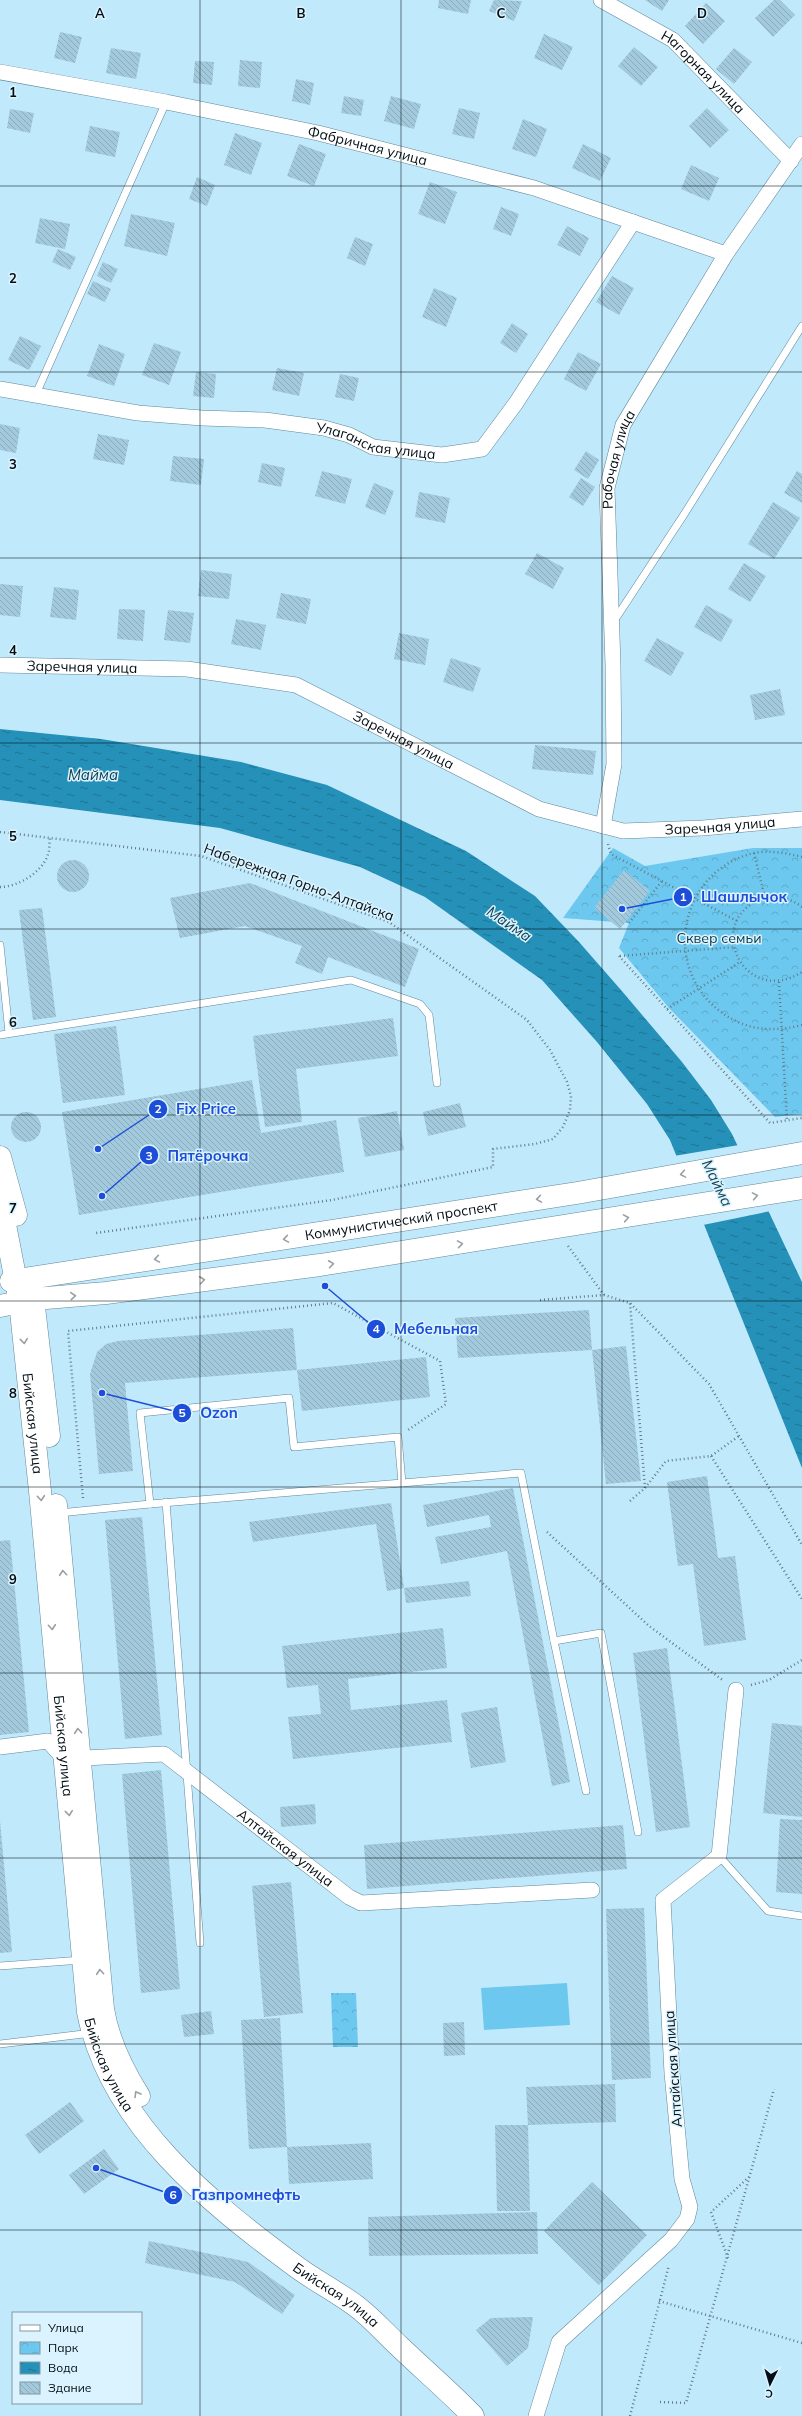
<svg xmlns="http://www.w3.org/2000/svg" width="802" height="2416" font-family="Mulish,sans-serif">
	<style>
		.park { fill: url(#park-crowns) }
		.pitch { fill: #6dc8ef }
		.water { fill: url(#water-ripples) }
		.pier { fill: #c1e9fc }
		.building { fill: url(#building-back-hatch) }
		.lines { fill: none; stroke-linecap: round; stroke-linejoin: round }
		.service-casing { stroke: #618798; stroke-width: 8 }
		.minor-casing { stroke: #618798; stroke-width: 16 }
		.primary-casing { stroke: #618798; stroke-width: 23 }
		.path { stroke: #637d89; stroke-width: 2.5; stroke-dasharray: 1 3; stroke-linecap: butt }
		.service { stroke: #fff; stroke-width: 7 }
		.minor { stroke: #fff; stroke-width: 15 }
		.primary { stroke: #fff; stroke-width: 22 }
		.oneway { stroke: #9a9fa1 }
		.grid { fill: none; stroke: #020e14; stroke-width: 1; stroke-opacity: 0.55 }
		.labels { text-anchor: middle; stroke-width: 3; stroke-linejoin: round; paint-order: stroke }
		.street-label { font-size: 14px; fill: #020e14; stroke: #dbf3ff }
		.park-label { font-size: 14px; fill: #083647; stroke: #dbf3ff }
		.water-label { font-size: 15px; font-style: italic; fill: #144051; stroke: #dbf3ff }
		.grid-label { font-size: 13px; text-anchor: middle; font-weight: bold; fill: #020e14; stroke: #dbf3ff; stroke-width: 3; stroke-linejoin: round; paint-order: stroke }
		.leader { fill: none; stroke: #1d4ed8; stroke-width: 1.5 }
		.callout-dot { fill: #1d4ed8; stroke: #dbf3ff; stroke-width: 1.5 }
		.mark-label { font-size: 12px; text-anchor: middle; font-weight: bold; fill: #fff }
		.callout-label { font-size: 15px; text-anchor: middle; font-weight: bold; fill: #1d4ed8; stroke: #dbf3ff; stroke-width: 3; stroke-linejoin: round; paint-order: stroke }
	</style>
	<defs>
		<pattern id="park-crowns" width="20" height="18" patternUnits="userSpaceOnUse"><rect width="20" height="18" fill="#6dc8ef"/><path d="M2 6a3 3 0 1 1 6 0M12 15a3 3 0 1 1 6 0" fill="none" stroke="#5dabcc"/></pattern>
		<pattern id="water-ripples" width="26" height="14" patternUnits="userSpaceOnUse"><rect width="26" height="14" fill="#2590b8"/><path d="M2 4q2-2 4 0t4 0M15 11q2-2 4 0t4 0" fill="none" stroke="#1e7494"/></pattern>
		<pattern id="building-back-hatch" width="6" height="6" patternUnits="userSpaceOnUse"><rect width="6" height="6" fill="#a2c9dc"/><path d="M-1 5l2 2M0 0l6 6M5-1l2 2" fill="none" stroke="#8aabbc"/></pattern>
	</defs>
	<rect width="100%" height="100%" fill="#c1e9fc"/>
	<!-- park -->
	<g class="park">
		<polygon points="613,848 645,866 753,848 802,848 802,1114 775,1117 669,1008 619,948 629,923 563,918"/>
		<polygon points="331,1993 356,1993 358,2047 333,2047"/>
	</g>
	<!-- pitch -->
	<polygon class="pitch" points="567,1983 570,2025 484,2030 481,1988"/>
	<!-- water -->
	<polygon class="water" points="0,729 101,739 241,762 327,785 466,851 535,896 579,942 621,990 682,1062 711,1100 732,1134 802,1282 802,1468 670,1140 647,1104 597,1042 542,980 425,897 360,867 220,828 0,800"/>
	<!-- pier -->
	<polygon class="pier" points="739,1145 771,1211 703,1225 674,1156"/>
	<!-- building -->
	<g class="building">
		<polygon points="439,0 471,0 468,14 438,8"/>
		<polygon points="494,0 522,1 514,21 489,11"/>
		<polygon points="645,0 669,0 662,11"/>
		<polygon points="774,0 780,0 795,15 773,37 755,18"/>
		<polygon points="706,3 725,21 703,44 685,26"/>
		<polygon points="60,32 82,37 75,63 54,58"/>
		<polygon points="544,34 573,47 562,70 534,58"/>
		<polygon points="634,47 658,67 641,86 618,66"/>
		<polygon points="111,48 141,53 136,79 106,73"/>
		<polygon points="734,48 752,62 734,84 716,69"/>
		<polygon points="240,60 262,62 260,88 238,86"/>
		<polygon points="195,61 214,62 212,85 193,83"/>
		<polygon points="296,79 314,83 310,105 292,101"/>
		<polygon points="344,96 364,100 361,116 341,113"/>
		<polygon points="391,96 421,104 414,129 384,121"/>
		<polygon points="459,108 480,113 474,139 452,134"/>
		<polygon points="707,108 729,130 710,148 689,126"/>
		<polygon points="10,109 34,113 30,133 7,128"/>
		<polygon points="523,119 547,129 536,157 512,149"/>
		<polygon points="90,126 120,132 115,157 85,151"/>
		<polygon points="235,133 262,143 251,175 224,165"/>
		<polygon points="299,144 326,154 314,186 287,176"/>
		<polygon points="583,144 611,158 600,181 572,168"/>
		<polygon points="691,165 719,178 709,201 681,189"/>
		<polygon points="197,177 215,185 207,206 189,199"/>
		<polygon points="430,182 457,192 445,224 418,214"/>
		<polygon points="501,207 519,214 511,236 493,229"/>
		<polygon points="131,214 175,223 167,256 124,246"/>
		<polygon points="40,218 70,224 65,249 35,243"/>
		<polygon points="567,226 589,238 580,256 557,245"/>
		<polygon points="355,237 373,244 365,266 347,258"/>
		<polygon points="58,249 76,257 70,270 52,262"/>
		<polygon points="103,262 118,269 111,283 97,276"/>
		<polygon points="612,276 634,288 619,315 596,302"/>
		<polygon points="93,281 111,289 105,302 87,294"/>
		<polygon points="434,288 457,298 446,327 422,317"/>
		<polygon points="512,323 528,334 516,353 500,343"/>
		<polygon points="20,336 41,346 29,370 8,360"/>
		<polygon points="154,343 181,352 169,385 142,375"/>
		<polygon points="99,344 125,354 114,386 87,376"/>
		<polygon points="578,352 601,364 586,391 564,379"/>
		<polygon points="277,368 304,373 299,396 272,390"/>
		<polygon points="196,372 216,374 214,398 193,396"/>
		<polygon points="340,374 359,378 354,401 335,397"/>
		<polygon points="0,424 20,428 16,453 0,450"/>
		<polygon points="98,434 129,440 124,465 93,459"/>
		<polygon points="586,451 599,460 588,479 574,470"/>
		<polygon points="173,456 204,459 201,485 170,481"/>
		<polygon points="262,463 285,468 281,487 258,482"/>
		<polygon points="322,471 352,479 345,504 315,496"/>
		<polygon points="797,471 802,474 802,503 784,493"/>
		<polygon points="581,478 595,487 583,506 569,497"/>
		<polygon points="374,483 394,491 385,515 365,507"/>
		<polygon points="419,492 450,498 445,523 415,517"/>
		<polygon points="773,502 800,518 774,559 748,544"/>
		<polygon points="537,553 564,568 553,589 525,574"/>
		<polygon points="744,563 766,576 750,602 728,589"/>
		<polygon points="201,570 232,574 229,599 198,596"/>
		<polygon points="0,584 23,586 20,617 0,615"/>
		<polygon points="54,587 79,590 76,620 50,617"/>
		<polygon points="281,593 311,599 306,624 276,618"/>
		<polygon points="706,605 733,620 721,642 694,627"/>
		<polygon points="119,609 145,610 143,641 117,639"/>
		<polygon points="168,610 194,613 190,643 164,640"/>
		<polygon points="236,619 266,625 261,650 231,644"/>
		<polygon points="399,633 429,639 425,665 394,659"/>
		<polygon points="657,638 684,653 671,676 644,661"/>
		<polygon points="451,658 481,668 473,692 443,682"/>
		<polygon points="780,689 785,715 755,720 750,695"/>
		<polygon points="535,745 596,751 593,775 532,769"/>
		<circle cx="73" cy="876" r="16"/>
		<polygon points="624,870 650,891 620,929 594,908"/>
		<polygon points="250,883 419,949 405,987 328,957 322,974 295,963 302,946 245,926 180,938 170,898"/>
		<polygon points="42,908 56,1017 33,1020 19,910"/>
		<polygon points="393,1018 398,1056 296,1069 302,1122 265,1127 253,1036"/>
		<polygon points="116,1026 125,1095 63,1103 54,1034"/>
		<polygon points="252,1080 261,1133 336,1120 344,1172 79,1215 62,1112"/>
		<polygon points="460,1103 466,1127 428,1136 423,1112"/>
		<polygon points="397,1111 404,1150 365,1157 358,1118"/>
		<circle cx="26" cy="1127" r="15"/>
		<polygon points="589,1310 592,1350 458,1358 455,1318"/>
		<polygon points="293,1328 297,1370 125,1383 133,1471 99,1474 90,1374 97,1352 106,1344 118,1341"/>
		<polygon points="626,1346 641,1481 606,1484 592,1350"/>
		<polygon points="426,1357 430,1397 302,1411 297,1370"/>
		<polygon points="707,1476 718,1558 735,1556 746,1640 704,1646 693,1564 678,1566 667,1482"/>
		<polygon points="513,1488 570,1782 552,1786 507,1551 441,1564 435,1537 491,1527 489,1515 427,1527 423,1505"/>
		<polygon points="391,1503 404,1588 387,1591 376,1524 253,1542 249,1522"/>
		<polygon points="142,1517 162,1735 125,1739 105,1520"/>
		<polygon points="10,1540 29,1732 0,1735 0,1541"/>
		<polygon points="469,1581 471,1596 406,1603 404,1588"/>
		<polygon points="443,1628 447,1668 348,1679 351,1710 447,1700 452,1742 293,1759 288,1717 321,1714 318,1685 287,1688 282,1646"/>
		<polygon points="667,1648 690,1827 656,1832 633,1653"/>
		<polygon points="497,1707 506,1762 471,1768 461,1713"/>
		<polygon points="772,1723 802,1726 802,1817 763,1813"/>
		<polygon points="161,1770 180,1989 141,1993 122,1774"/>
		<polygon points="315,1804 316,1824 281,1827 280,1807"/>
		<polygon points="780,1819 802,1820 802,1894 776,1892"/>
		<polygon points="0,1821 12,1952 0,1953"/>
		<polygon points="623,1825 627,1869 367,1889 364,1845"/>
		<polygon points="291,1882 303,2013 264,2017 252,1886"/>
		<polygon points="644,1908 651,2078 612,2080 606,1909"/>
		<polygon points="211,2011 214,2034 184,2037 181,2015"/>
		<polygon points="280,2018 287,2147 249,2149 241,2020"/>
		<polygon points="464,2022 465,2055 444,2056 443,2023"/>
		<polygon points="615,2084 616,2122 528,2125 526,2087"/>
		<polygon points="70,2102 84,2121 39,2154 25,2135"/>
		<polygon points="495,2125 528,2125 530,2211 497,2211"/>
		<polygon points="371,2143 373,2179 289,2184 287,2147"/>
		<polygon points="104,2149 119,2169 84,2194 69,2175"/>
		<polygon points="592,2182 647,2235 599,2285 544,2231"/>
		<polygon points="537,2212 538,2254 369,2256 368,2217"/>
		<polygon points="149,2241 248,2262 295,2295 282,2314 235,2282 145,2263"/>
		<polygon points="533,2317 528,2348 507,2366 476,2330 491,2318"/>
	</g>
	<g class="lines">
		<defs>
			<g id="service">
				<polyline points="36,394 166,102"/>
				<polyline points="614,621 685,513 802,326"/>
				<polyline points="0,945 9,1033"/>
				<polyline points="0,1035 351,980 420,1004 429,1015 437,1083"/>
				<polyline points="166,1502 200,1943"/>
				<polyline points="150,1504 521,1473 554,1641 601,1633 638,1832"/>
				<polyline points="59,1513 150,1504 140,1413 289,1398 294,1447 398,1437 402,1483"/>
				<polyline points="554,1641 586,1791"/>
				<polyline points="719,1856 768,1911 802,1916"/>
				<polyline points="0,1966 82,1960"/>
				<polyline points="0,2044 92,2033"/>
			</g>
			<g id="minor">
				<path id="s1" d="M601 0 673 40 791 161"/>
				<path id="s2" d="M0 72 166 102 318 133 534 188 726 254"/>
				<path id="s3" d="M0 389 138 413 202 418 265 420 324 428 349 435 373 447 442 455 482 449 516 403 633 222"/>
				<path id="s4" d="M0 665 187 669 296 685 539 809 623 831 703 828 802 819"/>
				<path id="s5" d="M603 826 614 764 613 665 607 488 623 425 726 254 802 144"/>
				<path id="s6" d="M0 1747 48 1741 64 1759 164 1754 349 1897 361 1903 592 1890"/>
				<polyline points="536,2416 559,2342 671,2240 687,2219 690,2207 682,2179 672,2073 663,1900 719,1856 736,1690"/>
			</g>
			<g id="primary">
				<polyline points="0,1157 16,1215"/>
				<path id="s7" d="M0 1199 20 1302 40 1491 88 2012C110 2124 210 2203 298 2268 316 2281 337 2292 356 2306 372 2318 386 2334 400 2347 424 2370 450 2392 473 2416"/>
				<path id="s8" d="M11 1281 577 1193 802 1153"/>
				<polyline points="32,1290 49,1436"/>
				<polyline points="0,1306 34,1299 106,1293 320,1265 802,1188"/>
				<path d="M56 1505 103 2009C108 2040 122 2069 139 2096"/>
			</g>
		</defs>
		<!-- service casing -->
		<use href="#service" class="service-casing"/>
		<!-- minor casing -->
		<use href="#minor" class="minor-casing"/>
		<!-- primary casing -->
		<use href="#primary" class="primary-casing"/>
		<!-- path -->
		<g class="path">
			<polyline points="0,832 201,856 389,922 527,1020 550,1050 567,1082 571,1096 570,1110 563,1127 553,1139 535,1144 493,1149 493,1167 332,1200 96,1233"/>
			<polyline points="608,844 611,854 737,921"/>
			<polyline points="754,853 765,898"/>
			<path d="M802 857C786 853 770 850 754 853 678 871 660 971 724 1014 748 1031 774 1032 802 1025"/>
			<path d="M0 887C18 887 43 872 48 854 50 849 49 843 50 838"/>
			<path d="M802 907C789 897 774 894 759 900 704 924 745 1008 802 972"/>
			<polyline points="629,923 662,881"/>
			<polyline points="619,956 770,1123 802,1118"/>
			<polyline points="620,956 734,947"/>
			<polyline points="779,982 787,1121"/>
			<polyline points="667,1009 740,962"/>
			<polyline points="568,1246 604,1295"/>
			<polyline points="540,1300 604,1295 630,1303 709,1384 802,1545"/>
			<polyline points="711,1456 802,1599"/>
			<polyline points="645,1488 666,1461 711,1456 739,1436"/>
			<polyline points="83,1498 68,1331 333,1303 440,1361 446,1404 408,1430"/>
			<polyline points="630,1501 645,1488 630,1303"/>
			<polyline points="547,1532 649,1626 724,1681"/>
			<polyline points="751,1685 769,1680 802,1660"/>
			<polyline points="728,2258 711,2212 749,2177"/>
			<polyline points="659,2301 802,2343"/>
			<polyline points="660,2402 686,2403 774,2089"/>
			<polyline points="630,2416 669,2265"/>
		</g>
		<!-- service -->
		<use href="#service" class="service"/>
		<!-- minor -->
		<use href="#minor" class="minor"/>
		<!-- primary -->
		<use href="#primary" class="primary"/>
	</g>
	<!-- one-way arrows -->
	<defs><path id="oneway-chevron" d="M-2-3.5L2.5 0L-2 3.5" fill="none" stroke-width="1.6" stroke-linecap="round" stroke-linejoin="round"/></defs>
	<g class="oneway">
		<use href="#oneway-chevron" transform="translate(683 1174) rotate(170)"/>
		<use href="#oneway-chevron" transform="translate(755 1196) rotate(-10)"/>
		<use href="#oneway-chevron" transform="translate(539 1199) rotate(171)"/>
		<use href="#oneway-chevron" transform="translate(626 1218) rotate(-10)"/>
		<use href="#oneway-chevron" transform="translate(286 1239) rotate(171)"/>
		<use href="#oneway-chevron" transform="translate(460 1244) rotate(-9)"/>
		<use href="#oneway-chevron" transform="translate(157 1259) rotate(171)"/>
		<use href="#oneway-chevron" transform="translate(331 1264) rotate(-8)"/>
		<use href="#oneway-chevron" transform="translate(202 1280) rotate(-7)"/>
		<use href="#oneway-chevron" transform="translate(73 1296) rotate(-5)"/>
		<use href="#oneway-chevron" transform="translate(24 1341) rotate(84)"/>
		<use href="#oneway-chevron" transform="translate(41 1498) rotate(85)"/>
		<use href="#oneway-chevron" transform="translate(63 1573) rotate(-95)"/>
		<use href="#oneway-chevron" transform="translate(52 1627) rotate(85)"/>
		<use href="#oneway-chevron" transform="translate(78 1731) rotate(-95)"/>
		<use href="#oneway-chevron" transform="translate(69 1813) rotate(84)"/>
		<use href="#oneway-chevron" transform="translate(100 1972) rotate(-95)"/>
		<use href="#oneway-chevron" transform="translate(137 2094) rotate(-121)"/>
	</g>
	<!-- grid -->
	<path class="grid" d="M200 0V2416M401 0V2416M602 0V2416M0 186H802M0 372H802M0 558H802M0 743H802M0 929H802M0 1115H802M0 1301H802M0 1487H802M0 1673H802M0 1858H802M0 2044H802M0 2230H802"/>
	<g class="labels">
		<!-- street labels -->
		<g class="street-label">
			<text dy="5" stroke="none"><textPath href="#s1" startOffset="126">Нагорная улица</textPath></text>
			<text dy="5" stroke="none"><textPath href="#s2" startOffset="375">Фабричная улица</textPath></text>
			<text dy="5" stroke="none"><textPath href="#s3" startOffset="381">Улаганская улица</textPath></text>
			<text dy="5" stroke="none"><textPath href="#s5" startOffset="369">Рабочая улица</textPath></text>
			<text dy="5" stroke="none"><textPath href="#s4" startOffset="82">Заречная улица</textPath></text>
			<text dy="5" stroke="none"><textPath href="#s4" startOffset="418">Заречная улица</textPath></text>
			<text dy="5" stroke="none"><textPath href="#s4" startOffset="754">Заречная улица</textPath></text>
			<text transform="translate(299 882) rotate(20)" y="5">Набережная Горно-Алтайска</text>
			<text dy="5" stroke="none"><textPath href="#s8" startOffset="395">Коммунистический проспект</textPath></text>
			<text dy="5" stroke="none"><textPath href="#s7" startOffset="227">Бийская улица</textPath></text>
			<text dy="5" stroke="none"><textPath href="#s7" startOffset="551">Бийская улица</textPath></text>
			<text dy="5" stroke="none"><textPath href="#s6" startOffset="326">Алтайская улица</textPath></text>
			<text dy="5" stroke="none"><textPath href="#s7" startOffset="875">Бийская улица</textPath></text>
			<text transform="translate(673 2069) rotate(-94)" y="5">Алтайская улица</text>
			<text dy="5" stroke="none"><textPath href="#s7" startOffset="1204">Бийская улица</textPath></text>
		</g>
		<!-- park labels -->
		<g class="park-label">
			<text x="719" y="943">Сквер семьи</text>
		</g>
		<!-- water labels -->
		<g class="water-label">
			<text x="93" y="780">Майма</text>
			<text transform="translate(509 924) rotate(34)" y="5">Майма</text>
			<text transform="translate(717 1183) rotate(64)" y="5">Майма</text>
		</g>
	</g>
	<g class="grid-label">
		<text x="100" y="18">A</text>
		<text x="301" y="18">B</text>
		<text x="501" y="18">C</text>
		<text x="702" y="18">D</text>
		<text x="13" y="97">1</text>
		<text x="13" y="283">2</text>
		<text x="13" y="469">3</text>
		<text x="13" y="655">4</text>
		<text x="13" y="841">5</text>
		<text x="13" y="1027">6</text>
		<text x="13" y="1213">7</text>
		<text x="13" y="1398">8</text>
		<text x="13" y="1584">9</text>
	</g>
	<!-- callouts -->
	<path class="leader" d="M622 909L683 897M98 1149L158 1109M102 1196L149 1155M325 1286L376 1329M102 1393L182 1413M96 2168L173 2195"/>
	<g class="callout-dot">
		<circle cx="622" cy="909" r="4"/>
		<circle cx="98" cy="1149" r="4"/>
		<circle cx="102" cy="1196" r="4"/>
		<circle cx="325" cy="1286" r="4"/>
		<circle cx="102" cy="1393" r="4"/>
		<circle cx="96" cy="2168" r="4"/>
		<circle cx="683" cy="897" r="10"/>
		<circle cx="158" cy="1109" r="10"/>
		<circle cx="149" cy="1155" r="10"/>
		<circle cx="376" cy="1329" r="10"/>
		<circle cx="182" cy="1413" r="10"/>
		<circle cx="173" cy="2195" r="10"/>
	</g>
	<g class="mark-label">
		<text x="683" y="901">1</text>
		<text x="158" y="1113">2</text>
		<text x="149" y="1160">3</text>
		<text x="376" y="1333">4</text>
		<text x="182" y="1417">5</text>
		<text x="173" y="2199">6</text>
	</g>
	<g class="callout-label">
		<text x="744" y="902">Шашлычок</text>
		<text x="206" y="1114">Fix Price</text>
		<text x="208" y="1161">Пятёрочка</text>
		<text x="436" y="1334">Мебельная</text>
		<text x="219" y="1418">Ozon</text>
		<text x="246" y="2200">Газпромнефть</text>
	</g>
	<!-- legend -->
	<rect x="12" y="2312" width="130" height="92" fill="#dbf3ff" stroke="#8497a1"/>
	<rect x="20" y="2325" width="20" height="6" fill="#ffffff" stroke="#8497a1"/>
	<text x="48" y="2332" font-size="12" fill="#020e14">Улица</text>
	<rect x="20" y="2342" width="20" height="12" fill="url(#park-crowns)" stroke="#8497a1"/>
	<text x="48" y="2352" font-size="12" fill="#020e14">Парк</text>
	<rect x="20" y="2362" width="20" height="12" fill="url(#water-ripples)" stroke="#8497a1"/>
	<text x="48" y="2372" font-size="12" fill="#020e14">Вода</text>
	<rect x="20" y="2382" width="20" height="12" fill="url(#building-back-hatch)" stroke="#8497a1"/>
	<text x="48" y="2392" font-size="12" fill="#020e14">Здание</text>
	<!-- north arrow -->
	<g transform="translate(770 2384) rotate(185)" stroke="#dbf3ff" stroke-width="3" paint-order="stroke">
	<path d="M0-3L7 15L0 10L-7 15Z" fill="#020e14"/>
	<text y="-6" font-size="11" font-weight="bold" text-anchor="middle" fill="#020e14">С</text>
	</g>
</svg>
